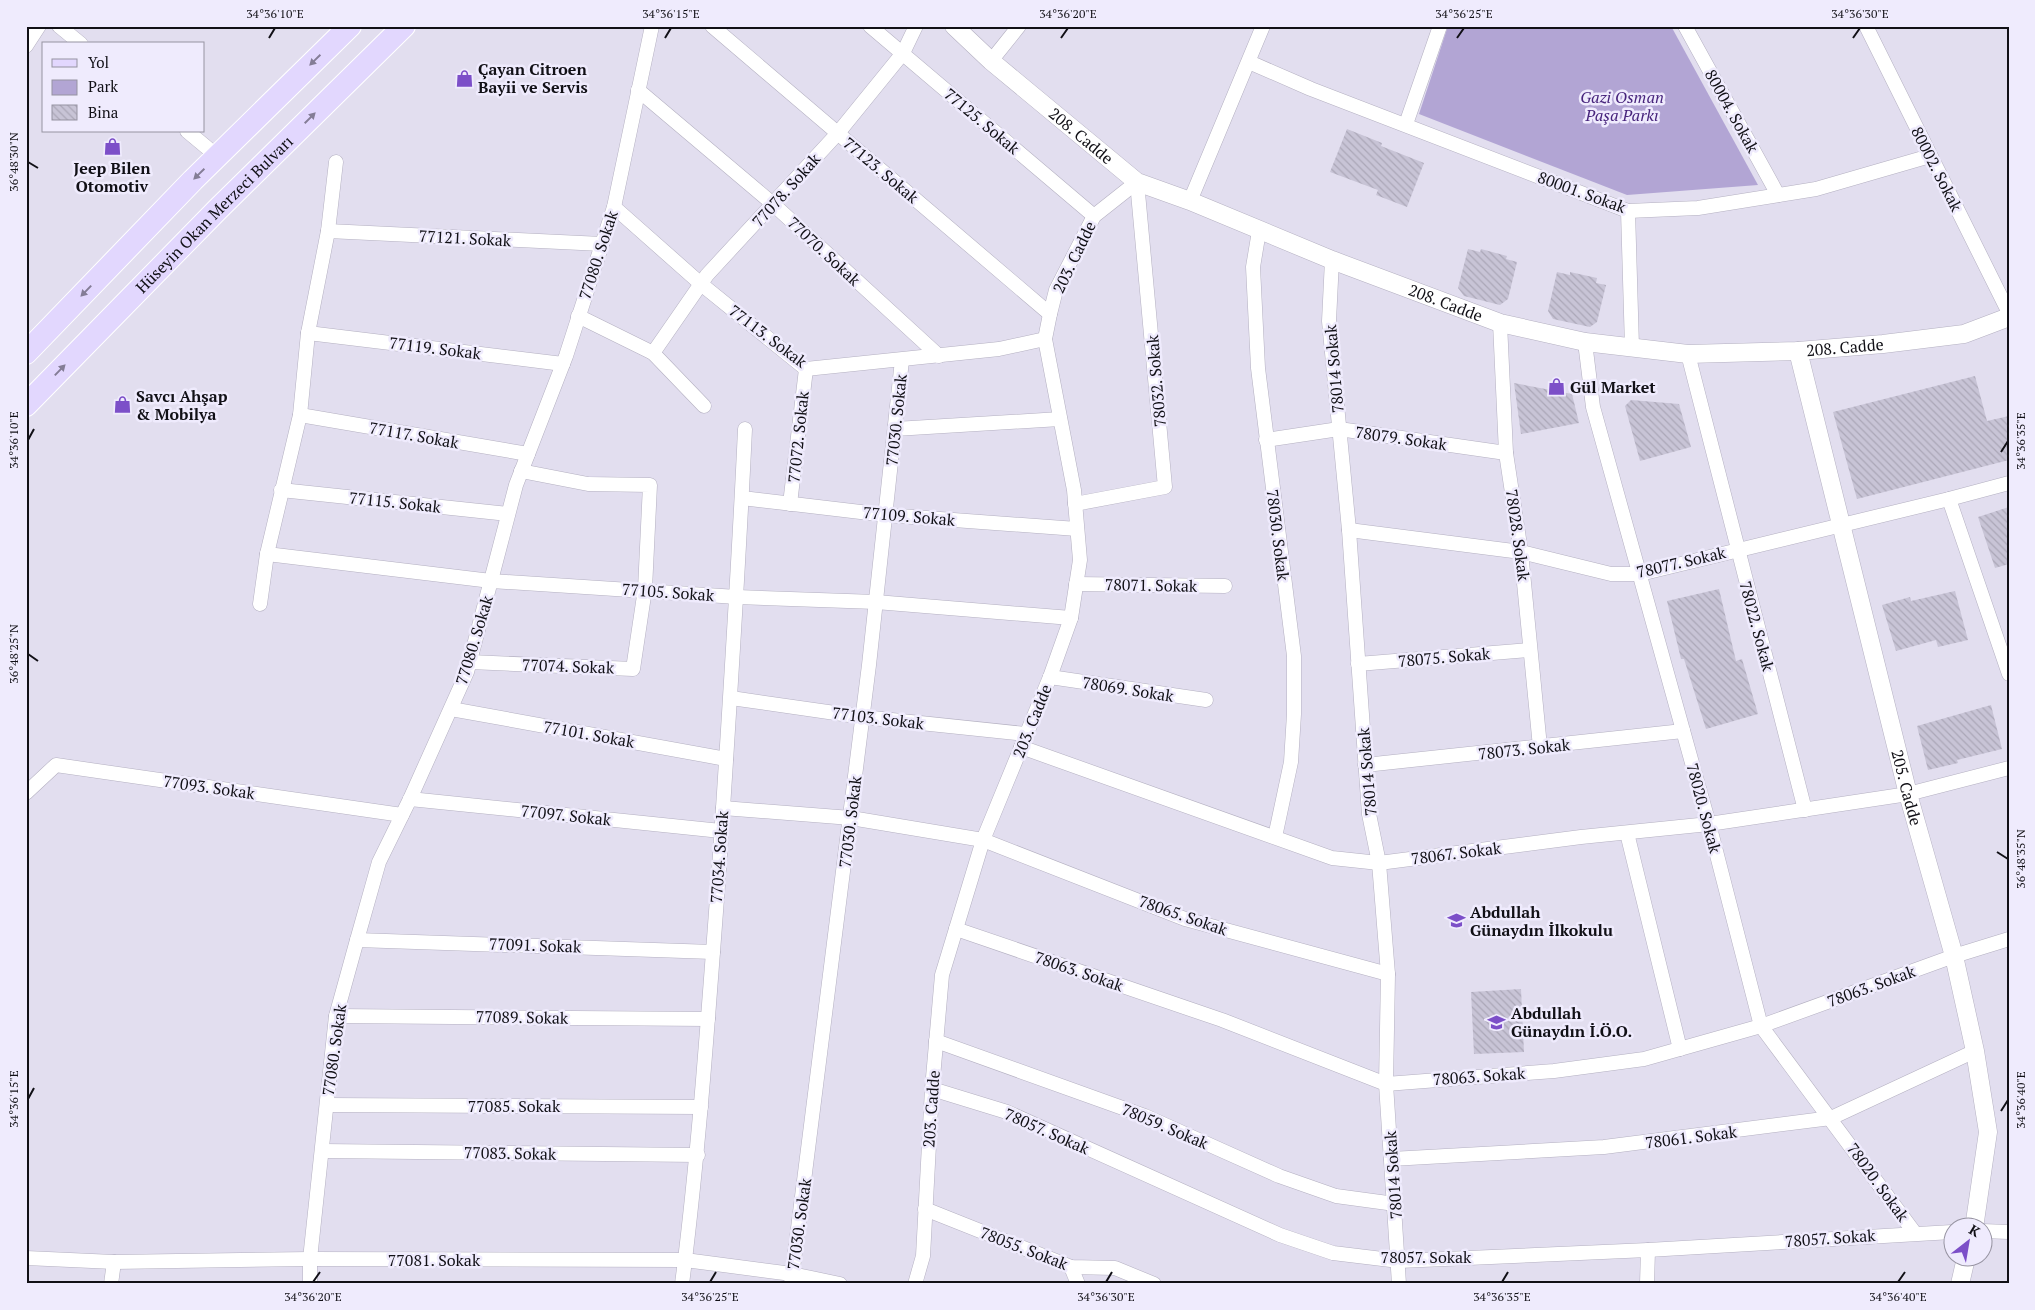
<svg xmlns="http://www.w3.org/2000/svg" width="2035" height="1310" font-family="'PT Serif',serif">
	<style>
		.green { fill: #b2a5d4 }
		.building { fill: url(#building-back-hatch) }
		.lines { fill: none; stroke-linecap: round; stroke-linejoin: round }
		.minor-casing { stroke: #b4b0c1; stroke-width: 15 }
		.tertiary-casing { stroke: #b4b0c1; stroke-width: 19 }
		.primary-casing { stroke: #fff; stroke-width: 24 }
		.minor { stroke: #fff; stroke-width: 14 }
		.tertiary { stroke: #fff; stroke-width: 18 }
		.primary { stroke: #e2d7fe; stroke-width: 22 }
		.oneway { fill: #847d96 }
		.ticks { fill: none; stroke: #111016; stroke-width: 2 }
		.labels { text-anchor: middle; stroke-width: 5; stroke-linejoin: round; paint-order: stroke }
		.poi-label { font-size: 16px; font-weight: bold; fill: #111016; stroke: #efebfd; text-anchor: start }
		.park-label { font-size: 16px; font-style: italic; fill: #47247c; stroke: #efebfd }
		.street-label { font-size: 16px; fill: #111016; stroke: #efebfd }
		.neatline { fill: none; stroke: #111016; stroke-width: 2 }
		.ticks-label { font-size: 12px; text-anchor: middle; fill: #111016 }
	</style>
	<defs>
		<pattern id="building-back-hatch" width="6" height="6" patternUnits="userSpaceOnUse" patternTransform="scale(1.25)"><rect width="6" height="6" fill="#c8c4d6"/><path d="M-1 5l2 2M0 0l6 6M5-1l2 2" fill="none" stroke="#aba7b7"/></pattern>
	</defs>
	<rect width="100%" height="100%" fill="#e2deef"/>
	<!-- green -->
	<polygon class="green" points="1448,26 1671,26 1758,185 1627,195 1419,114"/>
	<!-- building -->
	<g class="building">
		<polygon points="1347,129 1382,143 1381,146 1424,163 1407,207 1376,195 1378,190 1330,172"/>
		<polygon points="1468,249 1480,252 1481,249 1507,256 1506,259 1517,262 1508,299 1500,305 1464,296 1458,288"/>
		<polygon points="1557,272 1570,275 1570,272 1597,278 1596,283 1606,285 1597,322 1590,327 1553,319 1548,311"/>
		<polygon points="1975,376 1987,421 2009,416 2009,460 1857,499 1833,412"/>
		<polygon points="1514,383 1572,394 1579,423 1521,434"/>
		<polygon points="1631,400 1679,404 1691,447 1640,461 1625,406"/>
		<polygon points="2009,507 2009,564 1995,568 1978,517"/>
		<polygon points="1719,589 1736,661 1742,659 1758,714 1706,729 1684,659 1681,659 1667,601"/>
		<polygon points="1955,591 1968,640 1938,647 1936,640 1896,651 1882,605 1910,597 1911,601"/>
		<polygon points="1991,705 2002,749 1957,760 1958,763 1928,770 1917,726"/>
		<polygon points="1521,989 1524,1052 1474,1054 1471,992"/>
	</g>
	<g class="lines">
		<defs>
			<g id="minor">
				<polyline points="59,26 81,44"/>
				<polyline points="712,26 1050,314"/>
				<polyline points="870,26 1094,216"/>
				<polyline points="1685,26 1778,195"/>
				<polyline points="1866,26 2009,313"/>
				<polyline points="26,46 39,26"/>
				<polyline points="991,61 1019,26"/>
				<polyline points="1249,62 1311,89 1628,211 1698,208 1816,189 1930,156"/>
				<polyline points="638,90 773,204 939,356"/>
				<polyline points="1406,124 1440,26"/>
				<polyline points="187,131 217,156"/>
				<polyline points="1190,201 1263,26"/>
				<polyline points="614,207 701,284 806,369 999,349 1045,339"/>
				<polyline points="1628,211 1632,347"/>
				<polyline points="328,231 602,244"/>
				<polyline points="1259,231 1253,267 1258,368 1294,656 1294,714 1291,762 1275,837"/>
				<polyline points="1332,260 1329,321 1349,530 1369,814 1379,863 1388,974 1386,1084 1399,1284"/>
				<polyline points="578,316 653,353 704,406"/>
				<polyline points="1500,323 1506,453 1521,552 1540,747"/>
				<polyline points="308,333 563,364"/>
				<polyline points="1585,342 1593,407 1709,824 1761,1026 1914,1232"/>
				<polyline points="653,353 707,275 838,133 903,53 916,26"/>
				<polyline points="1688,354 1805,810"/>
				<polyline points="300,415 528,454"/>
				<polyline points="895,429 1060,419"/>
				<polyline points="1266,440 1339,429 1506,453"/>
				<polyline points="281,490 508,514"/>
				<polyline points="742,498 886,515 1077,529"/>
				<polyline points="1949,499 2009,674"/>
				<polyline points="790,504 806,369"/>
				<polyline points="1075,504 1165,487 1137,182"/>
				<polyline points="1349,530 1521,552 1611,574 1640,574 1949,499 2009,483"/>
				<polyline points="267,554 491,581 737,597 876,602 1071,618"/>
				<polyline points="1076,584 1225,586"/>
				<polyline points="260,604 267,554 300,415 308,333 328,231 336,162"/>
				<polyline points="470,662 633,669 645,589 650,485 588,484 521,471"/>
				<polyline points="1358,664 1530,650"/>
				<polyline points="1050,677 1206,700"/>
				<polyline points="731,698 863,717 1026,734"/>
				<polyline points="451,709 726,759"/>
				<polyline points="1021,747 1332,858 1379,863 1581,837 1709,824 1908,794 2009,768"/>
				<polyline points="1365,765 1683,731"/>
				<polyline points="26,793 56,765 402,815"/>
				<polyline points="410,799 721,831"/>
				<polyline points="723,808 851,818 983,840 1185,919 1388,974"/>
				<polyline points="1627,833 1680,1049"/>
				<polyline points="956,929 1222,1020 1386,1084 1554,1071 1644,1059 1761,1026 1954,956 2009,939"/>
				<polyline points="357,940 713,952"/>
				<polyline points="336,1016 708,1019"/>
				<polyline points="936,1041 1145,1116 1279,1176 1336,1196 1395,1204"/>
				<polyline points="932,1089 1007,1112 1280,1235 1333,1253 1399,1261 1648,1250 1952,1232"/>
				<polyline points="327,1105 701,1107"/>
				<polyline points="322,1151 698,1155"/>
				<polyline points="1391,1159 1604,1147 1831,1118 1975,1051"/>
				<polyline points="925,1209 1071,1267 1115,1268 1154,1284"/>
				<polyline points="1982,1231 2009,1232"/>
				<polyline points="26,1258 114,1262 310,1259 685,1260 792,1274 840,1284"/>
				<polyline points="1071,1267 1078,1284"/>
				<polyline points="111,1284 114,1262"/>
				<polyline points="310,1284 310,1259 336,1016 357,940 379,862 410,799 467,672 516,485 566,356 614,207 652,26"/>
				<path d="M682 1284C699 1151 708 1018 718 885 728 733 738 581 745 429"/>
				<polyline points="791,1284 869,665 902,360"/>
				<polyline points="915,1284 923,1256 932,1089 942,975 983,840 1050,677 1071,618 1080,560 1074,490 1045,339 1050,314 1056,290 1094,216 1137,182"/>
				<polyline points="1647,1284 1648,1250"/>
			</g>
			<g id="tertiary">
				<path id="s1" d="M954 26 991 61 1137 182 1190 201 1332 260 1500 323 1585 342 1688 354 1798 351 1883 344 1964 334 2009 317"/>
				<path id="s2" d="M1798 351 1908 794 1954 956 1975 1051 1988 1132 1974 1228"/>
				<polyline points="1960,1284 1966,1258"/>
			</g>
			<g id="primary">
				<polyline points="26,353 193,180 350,26"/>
				<path id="s3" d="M26 405 218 209 404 26"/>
			</g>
		</defs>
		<!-- minor casing -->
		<use href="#minor" class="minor-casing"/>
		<!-- tertiary casing -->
		<use href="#tertiary" class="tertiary-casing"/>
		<!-- primary casing -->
		<use href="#primary" class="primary-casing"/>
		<!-- minor -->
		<use href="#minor" class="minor"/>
		<!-- tertiary -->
		<use href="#tertiary" class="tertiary"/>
		<!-- primary -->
		<use href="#primary" class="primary"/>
	</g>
	<!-- one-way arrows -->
	<defs><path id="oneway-solid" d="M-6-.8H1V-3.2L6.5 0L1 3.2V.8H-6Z" transform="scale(1.25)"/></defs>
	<g class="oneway">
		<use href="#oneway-solid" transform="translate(315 60) rotate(136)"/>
		<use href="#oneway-solid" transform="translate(310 118) rotate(-45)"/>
		<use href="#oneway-solid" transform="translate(199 174) rotate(136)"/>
		<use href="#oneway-solid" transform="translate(86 291) rotate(134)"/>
		<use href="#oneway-solid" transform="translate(60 370) rotate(-46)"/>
	</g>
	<!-- ticks -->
	<path class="ticks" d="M269 38 275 28M665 38 671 28M1061 38 1068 28M1457 38 1464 28M1853 38 1860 28M28 162 38 168M28 440 34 429M2001 452 2008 441M28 654 38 661M1997 852 2008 859M28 1099 34 1088M2001 1111 2008 1100M313 1282 320 1272M710 1282 716 1272M1106 1282 1112 1272M1502 1282 1508 1272M1898 1282 1905 1272"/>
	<!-- icons -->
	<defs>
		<symbol id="shop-bare" viewBox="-9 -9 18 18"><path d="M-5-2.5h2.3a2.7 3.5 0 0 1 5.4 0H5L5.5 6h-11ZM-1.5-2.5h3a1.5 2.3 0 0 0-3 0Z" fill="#7c4fc8" stroke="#efebfd" stroke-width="2.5" paint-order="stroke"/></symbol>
		<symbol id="school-bare" viewBox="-9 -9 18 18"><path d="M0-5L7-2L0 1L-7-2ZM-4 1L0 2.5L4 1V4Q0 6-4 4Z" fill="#7c4fc8" stroke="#efebfd" stroke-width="2.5" paint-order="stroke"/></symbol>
	</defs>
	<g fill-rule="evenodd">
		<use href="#shop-bare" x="452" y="66" width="25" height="25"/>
		<use href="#shop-bare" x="100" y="134" width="25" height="25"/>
		<use href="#shop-bare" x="1544" y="374" width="25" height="25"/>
		<use href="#shop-bare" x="110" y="392" width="25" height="25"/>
		<use href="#school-bare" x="1444" y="908" width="25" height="25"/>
		<use href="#school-bare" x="1484" y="1010" width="25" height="25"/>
	</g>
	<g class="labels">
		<!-- poi labels -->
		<g class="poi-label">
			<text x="478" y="75">Çayan Citroen<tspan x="478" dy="18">Bayii ve Servis</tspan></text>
			<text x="112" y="174" text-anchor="middle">Jeep Bilen<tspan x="112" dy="18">Otomotiv</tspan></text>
			<text x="1570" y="393">Gül Market</text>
			<text x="136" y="402">Savcı Ahşap<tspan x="136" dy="18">&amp; Mobilya</tspan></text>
			<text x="1470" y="918">Abdullah<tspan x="1470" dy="18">Günaydın İlkokulu</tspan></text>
			<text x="1511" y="1019">Abdullah<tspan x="1511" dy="18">Günaydın İ.Ö.O.</tspan></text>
		</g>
		<!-- park labels -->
		<g class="park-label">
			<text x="1622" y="103">Gazi Osman<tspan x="1622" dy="18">Paşa Parkı</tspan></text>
		</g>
		<!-- street labels -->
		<g class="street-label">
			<text transform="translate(1732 111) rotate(61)" y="6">80004. Sokak</text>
			<text transform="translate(982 121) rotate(40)" y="6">77125. Sokak</text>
			<text dy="6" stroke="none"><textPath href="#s1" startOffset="168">208. Cadde</textPath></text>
			<text transform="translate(1937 169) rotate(63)" y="6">80002. Sokak</text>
			<text transform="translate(881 170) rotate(40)" y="6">77123. Sokak</text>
			<text transform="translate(786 190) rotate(-48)" y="6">77078. Sokak</text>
			<text transform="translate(1582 192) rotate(20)" y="6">80001. Sokak</text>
			<text dy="6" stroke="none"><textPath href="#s3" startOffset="268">Hüseyin Okan Merzeci Bulvarı</textPath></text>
			<text transform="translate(465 238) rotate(3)" y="6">77121. Sokak</text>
			<text transform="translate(824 251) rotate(43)" y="6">77070. Sokak</text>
			<text transform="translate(598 255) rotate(-72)" y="6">77080. Sokak</text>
			<text transform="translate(1074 257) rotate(-64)" y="6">203. Cadde</text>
			<text dy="6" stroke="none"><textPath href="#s1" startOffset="572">208. Cadde</textPath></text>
			<text transform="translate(768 336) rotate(37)" y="6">77113. Sokak</text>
			<text dy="6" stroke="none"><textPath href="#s1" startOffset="978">208. Cadde</textPath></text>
			<text transform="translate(435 348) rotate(7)" y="6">77119. Sokak</text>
			<text transform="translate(1334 369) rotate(-95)" y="6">78014 Sokak</text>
			<text transform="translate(1156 381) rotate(-95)" y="6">78032. Sokak</text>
			<text transform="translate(896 420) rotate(-84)" y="6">77030. Sokak</text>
			<text transform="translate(414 435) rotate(10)" y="6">77117. Sokak</text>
			<text transform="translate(798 437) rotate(-84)" y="6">77072. Sokak</text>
			<text transform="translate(1401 438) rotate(8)" y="6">78079. Sokak</text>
			<text transform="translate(395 502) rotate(6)" y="6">77115. Sokak</text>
			<text transform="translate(909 516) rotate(5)" y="6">77109. Sokak</text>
			<text transform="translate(1278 535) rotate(83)" y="6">78030. Sokak</text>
			<text transform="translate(1518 535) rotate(82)" y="6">78028. Sokak</text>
			<text transform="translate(1681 562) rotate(-13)" y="6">78077. Sokak</text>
			<text transform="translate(1151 585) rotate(1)" y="6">78071. Sokak</text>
			<text transform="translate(668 592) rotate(4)" y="6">77105. Sokak</text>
			<text transform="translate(1757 626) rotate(75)" y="6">78022. Sokak</text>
			<text transform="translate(474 640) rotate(-73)" y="6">77080. Sokak</text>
			<text transform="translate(1444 657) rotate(-5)" y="6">78075. Sokak</text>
			<text transform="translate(568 666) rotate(2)" y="6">77074. Sokak</text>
			<text transform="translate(1128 689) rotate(9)" y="6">78069. Sokak</text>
			<text transform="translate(878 718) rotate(7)" y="6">77103. Sokak</text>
			<text transform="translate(1032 721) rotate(-68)" y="6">203. Cadde</text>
			<text transform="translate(589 734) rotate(10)" y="6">77101. Sokak</text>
			<text transform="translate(1524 749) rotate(-6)" y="6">78073. Sokak</text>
			<text transform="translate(1367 772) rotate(-95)" y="6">78014 Sokak</text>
			<text transform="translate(209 787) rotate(8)" y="6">77093. Sokak</text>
			<text dy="6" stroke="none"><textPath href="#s2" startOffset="450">205. Cadde</textPath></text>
			<text transform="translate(1704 808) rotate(75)" y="6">78020. Sokak</text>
			<text transform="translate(566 815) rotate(6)" y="6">77097. Sokak</text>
			<text transform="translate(850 822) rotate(-83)" y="6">77030. Sokak</text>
			<text transform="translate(1456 853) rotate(-7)" y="6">78067. Sokak</text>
			<text transform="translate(719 857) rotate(-86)" y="6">77034. Sokak</text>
			<text transform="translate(1183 915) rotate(19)" y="6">78065. Sokak</text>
			<text transform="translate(535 945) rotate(2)" y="6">77091. Sokak</text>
			<text transform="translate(1079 971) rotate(19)" y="6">78063. Sokak</text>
			<text transform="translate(1871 986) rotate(-20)" y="6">78063. Sokak</text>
			<text transform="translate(522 1017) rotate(1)" y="6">77089. Sokak</text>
			<text transform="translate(334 1050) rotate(-82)" y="6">77080. Sokak</text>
			<text transform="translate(1479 1076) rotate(-4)" y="6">78063. Sokak</text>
			<text x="514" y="1112">77085. Sokak</text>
			<text transform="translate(931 1109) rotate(-86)" y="6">203. Cadde</text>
			<text transform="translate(1165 1126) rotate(23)" y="6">78059. Sokak</text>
			<text transform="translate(1047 1131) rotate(24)" y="6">78057. Sokak</text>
			<text transform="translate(1691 1137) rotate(-7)" y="6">78061. Sokak</text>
			<text transform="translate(510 1153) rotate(1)" y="6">77083. Sokak</text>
			<text transform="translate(1393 1175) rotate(-94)" y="6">78014 Sokak</text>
			<text transform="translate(1878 1182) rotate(54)" y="6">78020. Sokak</text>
			<text transform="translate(799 1224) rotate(-82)" y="6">77030. Sokak</text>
			<text transform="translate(1830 1238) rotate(-4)" y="6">78057. Sokak</text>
			<text transform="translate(1024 1248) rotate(21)" y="6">78055. Sokak</text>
			<text x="1426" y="1263">78057. Sokak</text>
			<text x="434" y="1266">77081. Sokak</text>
		</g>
	</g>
	<!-- border -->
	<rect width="2035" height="1310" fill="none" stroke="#efebfd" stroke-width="55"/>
	<!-- legend -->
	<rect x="42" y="42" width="162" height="90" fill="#efebfd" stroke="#9693a1"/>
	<rect x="52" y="59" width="25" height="8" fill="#e2d7fe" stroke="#9693a1"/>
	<text x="88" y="68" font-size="15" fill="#111016">Yol</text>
	<rect x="52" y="80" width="25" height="15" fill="#b2a5d4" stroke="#9693a1"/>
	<text x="88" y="92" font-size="15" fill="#111016">Park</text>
	<rect x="52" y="105" width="25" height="15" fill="url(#building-back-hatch)" stroke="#9693a1"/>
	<text x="88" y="118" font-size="15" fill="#111016">Bina</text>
	<!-- north arrow -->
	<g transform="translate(1968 1242) rotate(31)"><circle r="24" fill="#efebfd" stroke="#9693a1"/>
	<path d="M0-4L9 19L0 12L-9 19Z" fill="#7c4fc8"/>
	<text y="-8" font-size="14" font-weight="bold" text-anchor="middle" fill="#111016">K</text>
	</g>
	<rect x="28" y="28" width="1980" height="1254" class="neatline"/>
	<g class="ticks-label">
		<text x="275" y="18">34°36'10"E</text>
		<text x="671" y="18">34°36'15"E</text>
		<text x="1068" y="18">34°36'20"E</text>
		<text x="1464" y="18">34°36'25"E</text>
		<text x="1860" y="18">34°36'30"E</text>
		<text transform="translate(14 162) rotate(-90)" y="4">36°48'30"N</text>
		<text transform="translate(14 440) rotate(-90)" y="4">34°36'10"E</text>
		<text transform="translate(2021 441) rotate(-90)" y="4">34°36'35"E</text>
		<text transform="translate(14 654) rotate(-90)" y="4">36°48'25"N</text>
		<text transform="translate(2021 859) rotate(-90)" y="4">36°48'35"N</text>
		<text transform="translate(14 1099) rotate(-90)" y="4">34°36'15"E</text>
		<text transform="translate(2021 1100) rotate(-90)" y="4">34°36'40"E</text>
		<text x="313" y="1301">34°36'20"E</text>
		<text x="710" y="1301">34°36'25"E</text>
		<text x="1106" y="1301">34°36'30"E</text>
		<text x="1502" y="1301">34°36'35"E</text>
		<text x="1898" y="1301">34°36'40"E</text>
	</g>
</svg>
